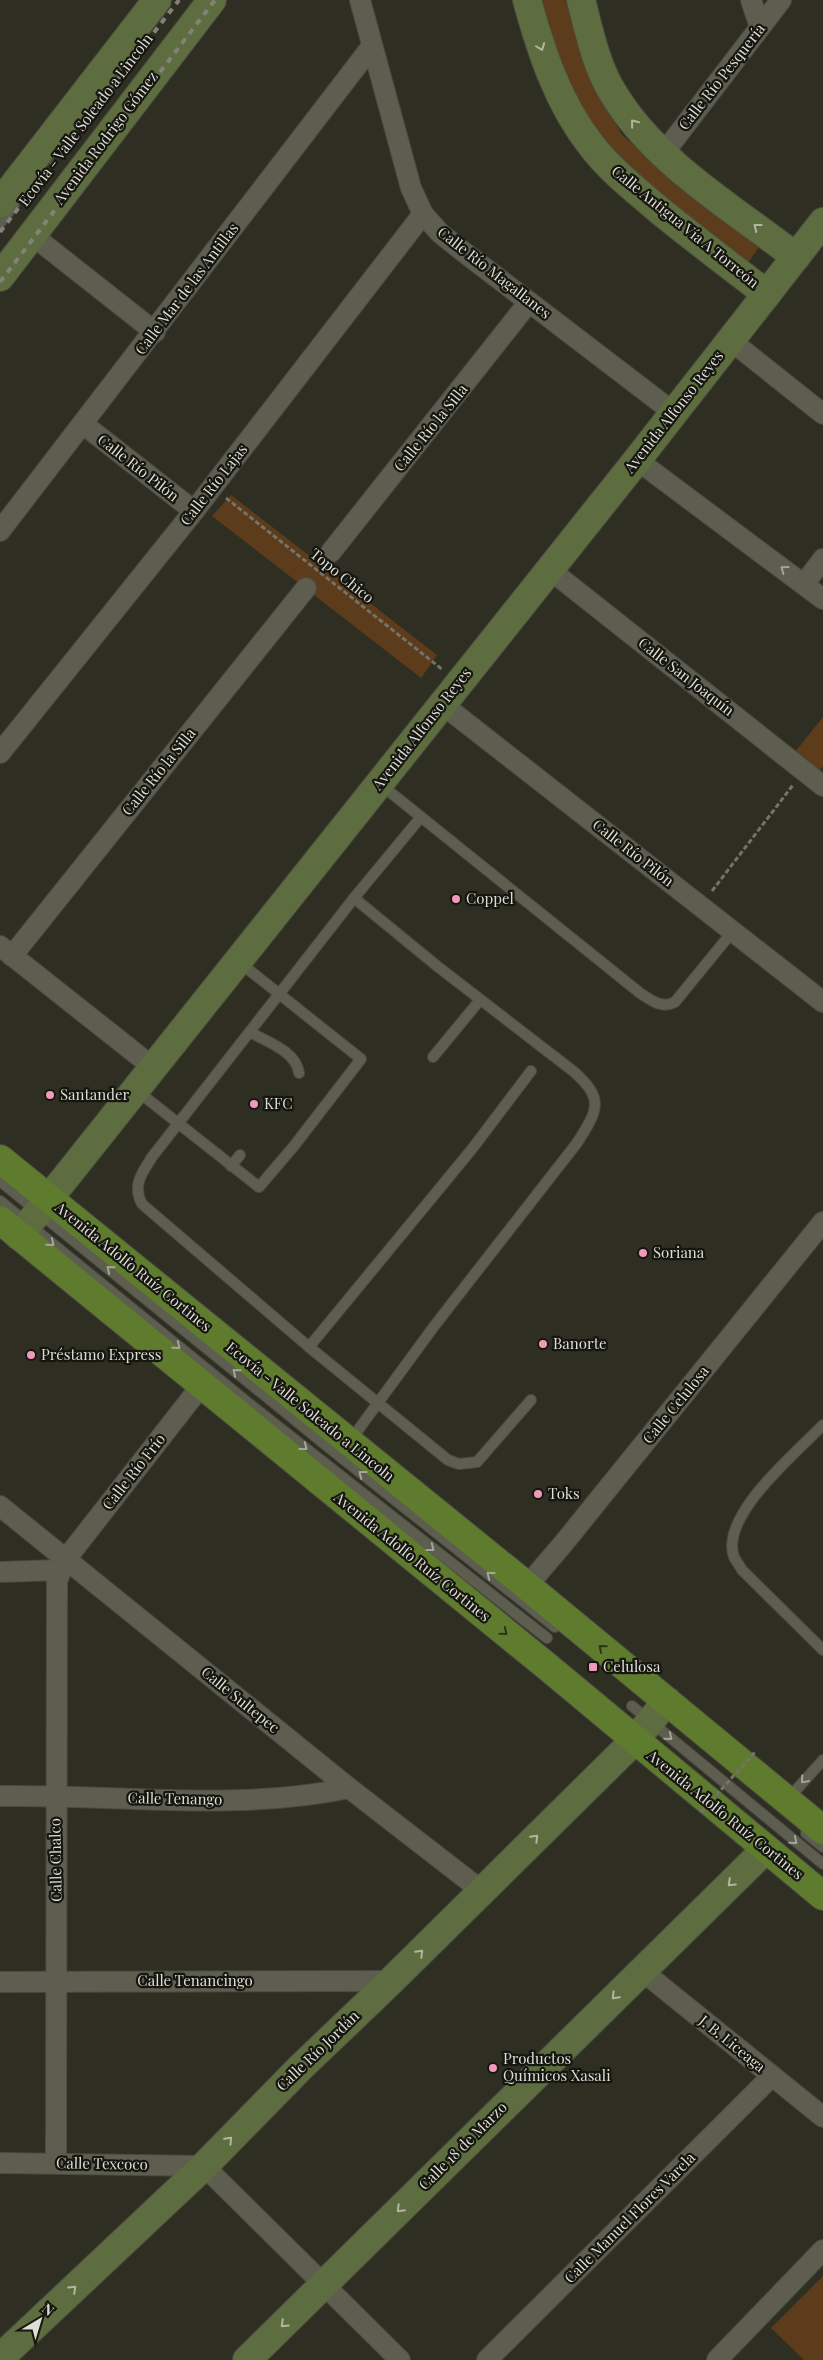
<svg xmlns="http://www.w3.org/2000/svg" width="823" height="2360" font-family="'Playfair Display',serif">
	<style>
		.green { fill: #5d3c1c }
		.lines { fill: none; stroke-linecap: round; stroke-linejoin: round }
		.lane-casing { stroke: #4b4a40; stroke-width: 12 }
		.street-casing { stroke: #4b4a40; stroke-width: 22 }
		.secondary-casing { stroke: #4b4a40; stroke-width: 30 }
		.primary-casing { stroke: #4b4a40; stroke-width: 30 }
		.path { stroke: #737369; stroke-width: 3; stroke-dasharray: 5 2.5; stroke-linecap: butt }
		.lane { stroke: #5d5d50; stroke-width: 10 }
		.street { stroke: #5d5d50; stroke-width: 20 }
		.secondary { stroke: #5e6d3f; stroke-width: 28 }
		.primary { stroke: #5f7c2e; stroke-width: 28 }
		.rail { stroke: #828278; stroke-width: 4; stroke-dasharray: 6 6; stroke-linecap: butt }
		.path-bridge { stroke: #737369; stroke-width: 3; stroke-dasharray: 5 2.5; stroke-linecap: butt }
		.oneway { stroke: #b1b6a1 }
		.oneway2 { stroke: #a4a49a }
		.oneway3 { stroke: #2c3519 }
		.poi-dot { fill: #ef9ab8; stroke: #161610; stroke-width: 2 }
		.labels { text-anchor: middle; stroke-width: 4.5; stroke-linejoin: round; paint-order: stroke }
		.street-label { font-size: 15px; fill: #deded6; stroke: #161610 }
		.poi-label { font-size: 15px; fill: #deded6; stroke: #161610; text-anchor: start }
	</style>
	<rect width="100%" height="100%" fill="#2e2e22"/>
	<!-- green -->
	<g class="green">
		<polygon points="530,0 568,0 597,93 623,136 759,247 744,269 610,158 574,109"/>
		<polygon points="231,495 437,655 421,678 212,516"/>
		<polygon points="823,717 823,766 819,771 795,752"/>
		<polygon points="823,2276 823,2360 804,2360 771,2328"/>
	</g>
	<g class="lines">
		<defs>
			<g id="lane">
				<polyline points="0,223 14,205"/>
				<path d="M380 784 640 993C652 1001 662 1009 675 1002L733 931"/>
				<path d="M421 817 354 898 152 1157C142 1173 132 1185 142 1204L309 1347 448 1460 459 1464 477 1462 531 1400"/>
				<path d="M250 1032C267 1042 296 1051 299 1073"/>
				<polyline points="433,1057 480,1000"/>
				<polyline points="136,1090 259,1187 294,1146 361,1059 239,962"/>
				<polyline points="231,1166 240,1155"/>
				<polyline points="0,1181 332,1450 555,1627"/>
				<polyline points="0,1201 257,1410 547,1638"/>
				<polyline points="309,1347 472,1149 531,1071"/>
				<path d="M823 1425C797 1452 719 1516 734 1557 736 1561 740 1566 742 1570L823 1650"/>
				<path d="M350 1441 435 1325 577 1143C598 1110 605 1099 573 1071L437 966 354 898"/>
				<polyline points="632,1706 823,1864"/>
				<polyline points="787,1800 823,1760"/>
				<polyline points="806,1833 823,1847"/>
			</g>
			<g id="street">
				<polyline points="360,0 411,188 423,214 440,233 465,253 673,412"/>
				<polyline points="751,0 760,27"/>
				<polyline points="663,154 781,0"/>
				<polyline points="32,235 155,332"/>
				<polyline points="730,340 823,414"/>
				<polyline points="83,424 194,511"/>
				<polyline points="637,460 823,599"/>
				<polyline points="0,531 372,46"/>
				<polyline points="331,552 529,302"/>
				<polyline points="549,569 823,786"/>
				<polyline points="804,584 823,559"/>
				<polyline points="442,704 823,1002"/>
				<polyline points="0,753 194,511 423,214"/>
				<polyline points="0,946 154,1068"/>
				<polyline points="12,956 306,588"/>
				<polyline points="0,1506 349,1788 482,1891"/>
				<polyline points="0,1572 60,1570"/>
				<polyline points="527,1586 563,1544 823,1222"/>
				<path d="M0 1796C116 1794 235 1812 349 1788"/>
				<polyline points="641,1970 823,2117"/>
				<polyline points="0,1982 391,1981"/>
				<polyline points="56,2162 57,1581 66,1559 201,1386"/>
				<polyline points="0,2163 204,2166 400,2360"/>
				<polyline points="487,2360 772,2076"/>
				<polyline points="717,2360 823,2250"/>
			</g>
			<g id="secondary">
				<path d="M527 0C541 51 558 103 591 145 610 170 635 189 659 210 695 239 730 266 767 294"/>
				<path d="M581 0C589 31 596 66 613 93 654 162 734 209 796 257"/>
				<polyline points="0,203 157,0"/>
				<polyline points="0,277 212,0"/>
				<polyline points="19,1236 637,460 823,222"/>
				<polyline points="0,2358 204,2166 300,2068 391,1981 634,1741 667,1701"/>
				<polyline points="247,2360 766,1849"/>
			</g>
			<g id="primary">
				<polyline points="0,1159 527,1586 823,1830"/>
				<polyline points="0,1220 549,1668 823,1896"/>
			</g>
		</defs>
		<!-- lane casing -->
		<use href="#lane" class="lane-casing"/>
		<!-- street casing -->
		<use href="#street" class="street-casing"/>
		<!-- secondary casing -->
		<use href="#secondary" class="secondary-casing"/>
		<!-- primary casing -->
		<use href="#primary" class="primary-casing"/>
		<!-- path -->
		<g class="path">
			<polyline points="226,498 443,670"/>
			<polyline points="712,891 793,785"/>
		</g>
		<!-- lane -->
		<use href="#lane" class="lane"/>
		<!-- street -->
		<use href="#street" class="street"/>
		<!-- secondary -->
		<use href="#secondary" class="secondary"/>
		<!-- primary -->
		<use href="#primary" class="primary"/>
		<!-- rail -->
		<g class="rail">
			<polyline points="0,232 179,0"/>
			<polyline points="0,282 215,0"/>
		</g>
		<!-- path-bridge -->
		<polyline class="path-bridge" points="701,1812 755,1752"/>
	</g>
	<!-- one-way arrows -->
	<defs><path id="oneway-chevron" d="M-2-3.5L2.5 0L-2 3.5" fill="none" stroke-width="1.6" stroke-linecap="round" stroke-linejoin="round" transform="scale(1.25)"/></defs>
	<g class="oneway">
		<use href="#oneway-chevron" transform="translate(541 47) rotate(69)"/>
		<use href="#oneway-chevron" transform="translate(634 123) rotate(-129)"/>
		<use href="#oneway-chevron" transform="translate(757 227) rotate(-142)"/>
		<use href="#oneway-chevron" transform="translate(535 1838) rotate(-45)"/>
		<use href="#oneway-chevron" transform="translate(731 1883) rotate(136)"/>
		<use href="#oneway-chevron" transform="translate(420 1953) rotate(-45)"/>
		<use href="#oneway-chevron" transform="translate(615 1996) rotate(135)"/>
		<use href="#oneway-chevron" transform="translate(229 2140) rotate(-46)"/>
		<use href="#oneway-chevron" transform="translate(400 2209) rotate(135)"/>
		<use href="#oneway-chevron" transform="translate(73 2289) rotate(-43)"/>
		<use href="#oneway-chevron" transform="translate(284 2324) rotate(136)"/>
	</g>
	<g class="oneway2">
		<use href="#oneway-chevron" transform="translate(784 569) rotate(-144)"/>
		<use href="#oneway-chevron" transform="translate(51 1243) rotate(40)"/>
		<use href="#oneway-chevron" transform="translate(110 1269) rotate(-141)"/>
		<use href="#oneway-chevron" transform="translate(177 1346) rotate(39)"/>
		<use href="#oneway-chevron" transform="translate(236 1372) rotate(-141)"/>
		<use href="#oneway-chevron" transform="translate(304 1447) rotate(38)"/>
		<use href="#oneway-chevron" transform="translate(362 1474) rotate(-142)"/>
		<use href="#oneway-chevron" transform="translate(431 1548) rotate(38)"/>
		<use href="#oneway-chevron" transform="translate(490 1575) rotate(-142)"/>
		<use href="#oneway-chevron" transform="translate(669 1737) rotate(40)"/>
		<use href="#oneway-chevron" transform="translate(804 1780) rotate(131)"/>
		<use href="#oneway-chevron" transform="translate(794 1841) rotate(40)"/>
	</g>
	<g class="oneway3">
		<use href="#oneway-chevron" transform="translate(504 1632) rotate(39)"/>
		<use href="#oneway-chevron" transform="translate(602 1648) rotate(-140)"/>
	</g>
	<!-- markers -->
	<g class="poi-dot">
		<circle cx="456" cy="899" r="5"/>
		<circle cx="50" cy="1095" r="5"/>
		<circle cx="254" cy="1104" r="5"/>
		<circle cx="643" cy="1253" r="5"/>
		<circle cx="543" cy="1344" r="5"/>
		<circle cx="31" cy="1355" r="5"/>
		<circle cx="538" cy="1494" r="5"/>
		<rect x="588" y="1662" width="10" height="10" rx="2.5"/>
		<circle cx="493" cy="2068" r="5"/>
	</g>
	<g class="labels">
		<!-- street labels -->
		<g class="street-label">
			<text transform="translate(722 77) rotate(-52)" y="5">Calle Río Pesquería</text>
			<text transform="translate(86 120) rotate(-53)" y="5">Ecovía - Valle Soleado a Lincoln</text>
			<text transform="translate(106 138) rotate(-53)" y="5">Avenida Rodrigo Gómez</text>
			<text transform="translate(685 227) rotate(39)" y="5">Calle Antigua Vía A Torreón</text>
			<text transform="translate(494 273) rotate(38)" y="5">Calle Río Magallanes</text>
			<text transform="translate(187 289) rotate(-53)" y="5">Calle Mar de las Antillas</text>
			<text transform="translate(674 412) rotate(-52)" y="5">Avenida Alfonso Reyes</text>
			<text transform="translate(431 428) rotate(-51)" y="5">Calle Río la Silla</text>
			<text transform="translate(138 468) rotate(38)" y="5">Calle Río Pilón</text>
			<text transform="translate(214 485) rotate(-52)" y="5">Calle Río Lajas</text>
			<text transform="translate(342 576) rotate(39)" y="5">Topo Chico</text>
			<text transform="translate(686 677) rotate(38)" y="5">Calle San Joaquín</text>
			<text transform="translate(422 729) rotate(-52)" y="5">Avenida Alfonso Reyes</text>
			<text transform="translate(159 772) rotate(-51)" y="5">Calle Río la Silla</text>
			<text transform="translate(633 853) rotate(38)" y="5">Calle Río Pilón</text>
			<text transform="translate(133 1267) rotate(39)" y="5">Avenida Adolfo Ruíz Cortines</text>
			<text transform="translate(676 1405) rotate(-51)" y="5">Calle Celulosa</text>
			<text transform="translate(310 1412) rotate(39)" y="5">Ecovía - Valle Soleado a Lincoln</text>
			<text transform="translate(134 1472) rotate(-52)" y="5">Calle Río Frío</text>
			<text transform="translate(412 1557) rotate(39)" y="5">Avenida Adolfo Ruíz Cortines</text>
			<text transform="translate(240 1700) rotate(39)" y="5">Calle Sultepec</text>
			<text transform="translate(175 1799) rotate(1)" y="5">Calle Tenango</text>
			<text transform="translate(725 1815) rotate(39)" y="5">Avenida Adolfo Ruíz Cortines</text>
			<text transform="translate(56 1860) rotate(-91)" y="5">Calle Chalco</text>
			<text x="195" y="1986">Calle Tenancingo</text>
			<text transform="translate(732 2044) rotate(39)" y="5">J. B. Liceaga</text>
			<text transform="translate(318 2051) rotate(-44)" y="5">Calle Río Jordán</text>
			<text transform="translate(463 2146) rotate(-45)" y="5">Calle 18 de Marzo</text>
			<text transform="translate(102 2164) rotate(1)" y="5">Calle Texcoco</text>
			<text transform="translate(630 2218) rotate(-45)" y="5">Calle Manuel Flores Varela</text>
		</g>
		<!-- poi labels -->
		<g class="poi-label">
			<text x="466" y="904">Coppel</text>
			<text x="60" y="1100">Santander</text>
			<text x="264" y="1109">KFC</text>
			<text x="653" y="1258">Soriana</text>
			<text x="553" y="1349">Banorte</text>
			<text x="41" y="1360">Préstamo Express</text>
			<text x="548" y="1499">Toks</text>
			<text x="603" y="1672">Celulosa</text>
			<text x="503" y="2064">Productos<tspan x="503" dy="17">Químicos Xasali</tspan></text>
		</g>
	</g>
	<!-- north arrow -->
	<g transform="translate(40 2320) rotate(38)" stroke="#161610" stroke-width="4" paint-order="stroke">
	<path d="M0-4L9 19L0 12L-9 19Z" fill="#deded6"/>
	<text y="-8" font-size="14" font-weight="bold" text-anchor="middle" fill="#deded6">N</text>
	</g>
</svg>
